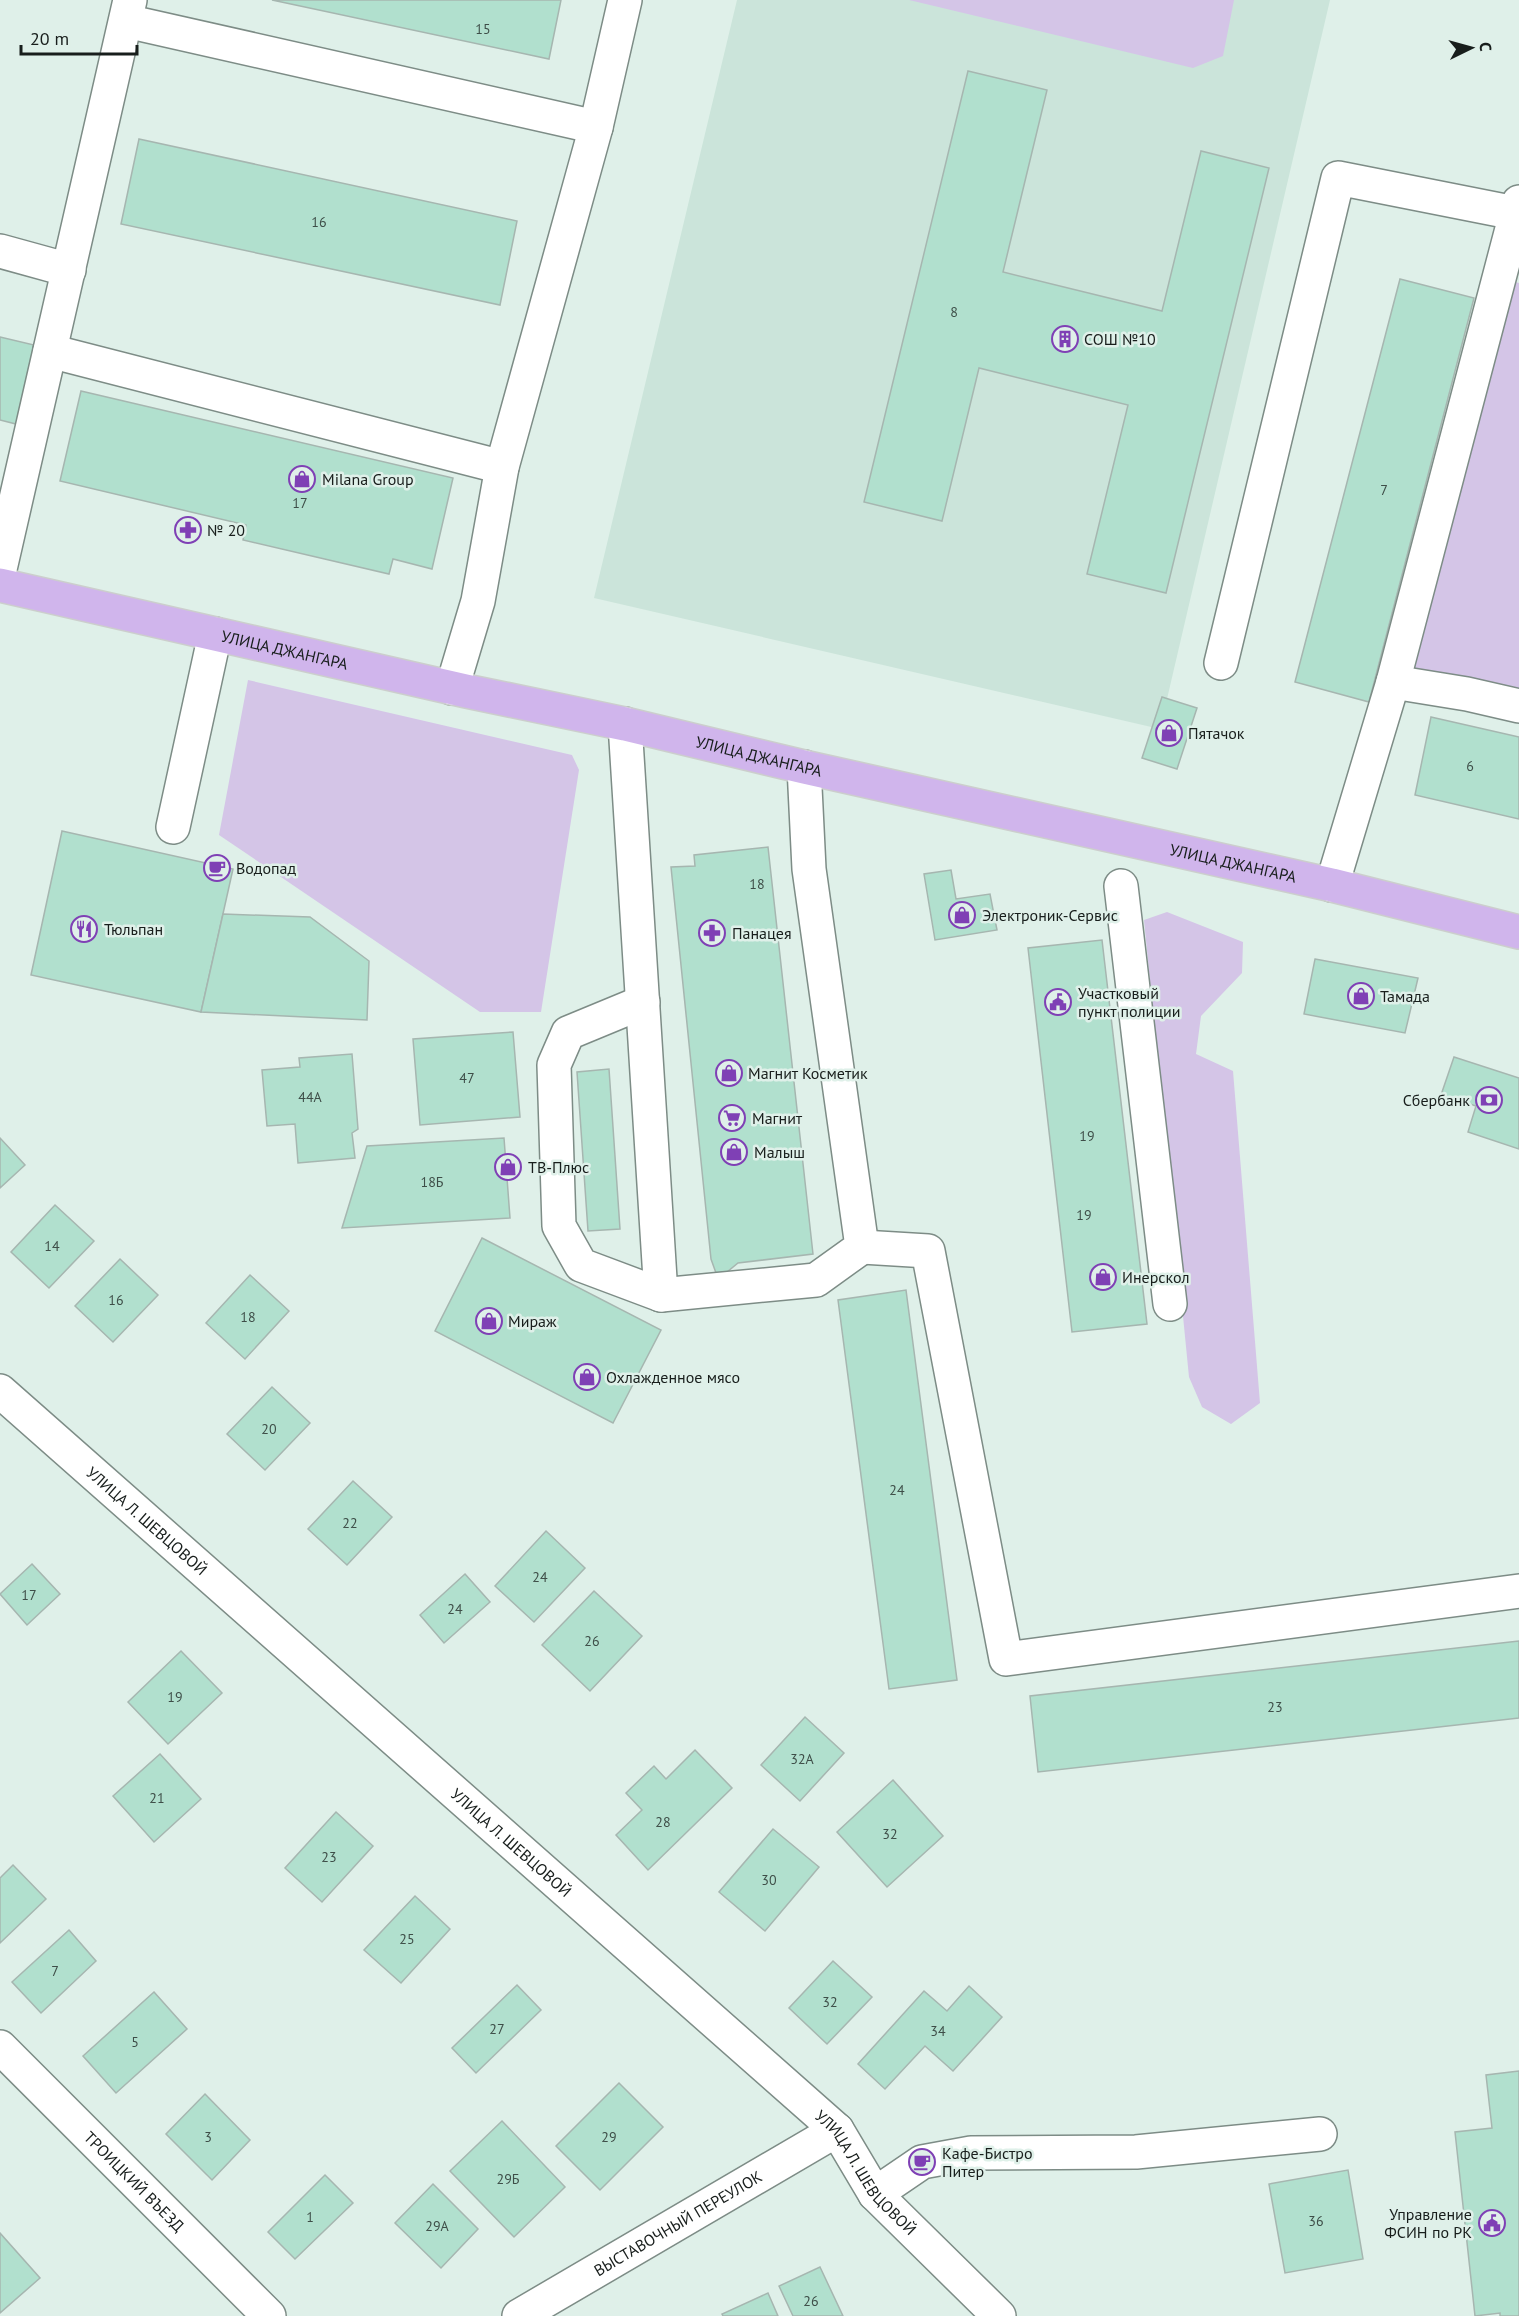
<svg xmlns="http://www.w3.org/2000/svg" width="1519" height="2316" font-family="'PT Sans',sans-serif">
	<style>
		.built { fill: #cbe4da }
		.green { fill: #d4c5e7 }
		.building { fill: #b1e0ce; stroke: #a6b6b0; stroke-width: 1.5 }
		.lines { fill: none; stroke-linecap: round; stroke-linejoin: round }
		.minor-casing { stroke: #7d8c86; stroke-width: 36 }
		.major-casing { stroke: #cccecd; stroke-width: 36 }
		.minor { stroke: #fff; stroke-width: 33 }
		.major { stroke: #d0b5ec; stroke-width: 33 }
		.labels { text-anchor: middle; stroke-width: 5; stroke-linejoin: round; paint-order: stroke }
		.number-label { font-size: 14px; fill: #3e4e48 }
		.poi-label { font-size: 16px; fill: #181e1c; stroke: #dff0e9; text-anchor: start }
		.street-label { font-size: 16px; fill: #181e1c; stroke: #dff0e9 }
	</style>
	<rect width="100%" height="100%" fill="#dff0e9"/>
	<!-- built -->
	<polygon class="built" points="737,0 1330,0 1160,729 594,598"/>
	<!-- green -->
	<g class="green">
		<polygon points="909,0 1234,0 1223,56 1193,68"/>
		<polygon points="1515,282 1519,283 1519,692 1407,668"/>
		<polygon points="248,680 572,755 579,770 541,1012 480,1012 219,835"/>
		<polygon points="1167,912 1243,942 1242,973 1201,1016 1196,1054 1233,1071 1260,1403 1231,1424 1202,1407 1189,1377 1144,920"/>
	</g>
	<!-- building -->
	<g class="building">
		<polygon points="272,0 561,0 549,59"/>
		<polygon points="968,71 1047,90 1003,272 1162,311 1201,151 1269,168 1166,593 1087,574 1128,405 979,368 942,521 864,502"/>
		<polygon points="139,139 517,221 500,305 121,224"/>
		<polygon points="1400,279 1474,298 1369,702 1295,682"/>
		<polygon points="0,337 34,345 16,424 0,420"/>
		<polygon points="81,391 453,478 432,569 393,559 389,574 243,540 246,525 60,481"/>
		<polygon points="1162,697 1197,708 1177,769 1142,758"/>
		<polygon points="1431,717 1519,737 1519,819 1415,795"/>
		<polygon points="62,831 233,869 201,1012 31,975"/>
		<polygon points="768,847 813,1254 738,1263 727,1272 716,1273 711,1259 671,867 695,866 694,855"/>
		<polygon points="951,870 956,899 990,894 997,930 935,940 924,874"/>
		<polygon points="223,914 310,917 369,961 367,1020 201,1012"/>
		<polygon points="1102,940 1147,1324 1072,1332 1028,948"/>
		<polygon points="1315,959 1418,978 1405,1033 1304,1014"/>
		<polygon points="513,1032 520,1117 420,1125 413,1039"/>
		<polygon points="352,1054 358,1129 352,1133 355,1158 298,1163 295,1124 267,1126 262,1070 300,1067 299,1058"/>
		<polygon points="1454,1057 1519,1078 1519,1149 1468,1132 1476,1106 1441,1095"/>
		<polygon points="609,1069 620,1229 588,1231 577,1072"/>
		<polygon points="0,1138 25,1165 0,1188"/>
		<polygon points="504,1138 510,1218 342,1228 367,1146"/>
		<polygon points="55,1205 94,1241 49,1288 11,1252"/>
		<polygon points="482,1238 661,1330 613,1423 435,1331"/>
		<polygon points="120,1259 158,1295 113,1342 75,1306"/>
		<polygon points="250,1275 289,1311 245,1359 206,1323"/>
		<polygon points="906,1290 957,1680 889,1689 838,1300"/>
		<polygon points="272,1387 310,1423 265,1470 227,1434"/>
		<polygon points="353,1481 392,1517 347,1565 308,1529"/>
		<polygon points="546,1531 585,1568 534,1622 495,1586"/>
		<polygon points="32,1564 60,1594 27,1625 0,1594"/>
		<polygon points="465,1574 490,1602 444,1643 420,1615"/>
		<polygon points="594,1591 642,1636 590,1691 542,1645"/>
		<polygon points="1519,1641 1519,1718 1038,1772 1030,1696"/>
		<polygon points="181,1651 222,1693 168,1744 128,1702"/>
		<polygon points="805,1717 844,1753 800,1801 761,1765"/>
		<polygon points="695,1750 732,1788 648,1870 616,1835 642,1810 626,1793 654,1766 666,1779"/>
		<polygon points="160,1754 201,1799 154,1842 113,1796"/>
		<polygon points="893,1780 943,1836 887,1887 837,1832"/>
		<polygon points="336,1812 373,1846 322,1902 285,1868"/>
		<polygon points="773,1829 819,1867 765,1931 719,1892"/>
		<polygon points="13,1865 46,1899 0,1943 0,1878"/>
		<polygon points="415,1896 450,1929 401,1983 364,1950"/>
		<polygon points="69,1930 96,1961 41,2013 12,1982"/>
		<polygon points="833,1961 872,1997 827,2044 789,2008"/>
		<polygon points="517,1985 541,2010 476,2073 452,2048"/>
		<polygon points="969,1986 1002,2017 953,2071 925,2046 885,2089 858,2064 924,1991 947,2011"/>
		<polygon points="154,1992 187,2029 116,2093 83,2056"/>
		<polygon points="1519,2071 1519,2316 1500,2316 1500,2313 1475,2316 1455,2132 1492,2128 1486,2075"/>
		<polygon points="619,2083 663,2127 600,2190 556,2146"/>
		<polygon points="205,2094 250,2140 212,2180 166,2134"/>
		<polygon points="502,2121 565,2187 514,2237 450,2171"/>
		<polygon points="1348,2170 1363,2259 1285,2273 1269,2184"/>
		<polygon points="325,2175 353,2203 295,2259 268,2232"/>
		<polygon points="433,2184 478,2229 441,2268 395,2223"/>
		<polygon points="0,2233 40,2278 0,2313"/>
		<polygon points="820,2267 843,2316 793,2316 779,2286"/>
		<polygon points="768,2293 778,2316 723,2316 722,2314"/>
	</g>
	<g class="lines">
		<defs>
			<g id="minor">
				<polyline points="126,21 596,127"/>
				<polyline points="0,251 69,270"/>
				<polyline points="50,351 502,467"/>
				<polyline points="0,569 130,0"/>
				<polyline points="1221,663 1338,178 1515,213"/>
				<polyline points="1393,682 1467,694 1519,706"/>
				<polyline points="452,688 478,601 502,467 596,127 625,0"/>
				<polyline points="625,724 661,1295"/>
				<polyline points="173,827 215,634"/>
				<polyline points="1332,885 1393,682 1519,202"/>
				<polyline points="1121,886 1170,1304"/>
				<polyline points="643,1002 568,1033 554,1065 559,1226 581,1265 661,1295 816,1280 862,1247 809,869 804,767"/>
				<polyline points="862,1247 928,1251 1006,1659 1519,1591"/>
				<path id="s1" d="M0 1391 837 2130 875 2194 999 2316"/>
				<path id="s2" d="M0 2047 269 2316"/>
				<polyline points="875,2194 922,2162 971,2153 1136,2152 1320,2134"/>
				<path id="s3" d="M519 2316 837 2130"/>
			</g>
			<g id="major">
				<path id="s4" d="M0 585 466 691 625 724 804 767 1332 885 1519 932"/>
			</g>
		</defs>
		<!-- minor casing -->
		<use href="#minor" class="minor-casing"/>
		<!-- major casing -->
		<use href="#major" class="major-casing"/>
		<!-- minor -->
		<use href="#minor" class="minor"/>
		<!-- major -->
		<use href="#major" class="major"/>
	</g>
	<!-- icons -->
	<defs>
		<symbol id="building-ring" viewBox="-11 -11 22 22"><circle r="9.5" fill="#dff0e9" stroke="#7f40b5" stroke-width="1.5"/><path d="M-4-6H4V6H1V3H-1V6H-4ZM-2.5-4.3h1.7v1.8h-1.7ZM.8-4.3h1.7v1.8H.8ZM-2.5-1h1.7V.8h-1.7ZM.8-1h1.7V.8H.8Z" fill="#7f40b5"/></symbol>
		<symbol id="shop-ring" viewBox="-11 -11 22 22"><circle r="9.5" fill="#dff0e9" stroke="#7f40b5" stroke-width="1.5"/><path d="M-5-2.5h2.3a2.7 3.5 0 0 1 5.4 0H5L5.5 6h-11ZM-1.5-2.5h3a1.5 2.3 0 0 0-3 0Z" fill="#7f40b5"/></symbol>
		<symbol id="pharmacy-ring" viewBox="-11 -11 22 22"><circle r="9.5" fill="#dff0e9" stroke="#7f40b5" stroke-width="1.5"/><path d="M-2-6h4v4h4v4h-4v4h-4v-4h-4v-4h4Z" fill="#7f40b5"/></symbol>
		<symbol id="cafe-ring" viewBox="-11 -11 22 22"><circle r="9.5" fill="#dff0e9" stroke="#7f40b5" stroke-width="1.5"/><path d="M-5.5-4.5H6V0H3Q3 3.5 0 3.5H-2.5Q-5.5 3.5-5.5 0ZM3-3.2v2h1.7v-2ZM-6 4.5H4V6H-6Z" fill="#7f40b5"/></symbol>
		<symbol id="restaurant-ring" viewBox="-11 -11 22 22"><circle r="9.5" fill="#dff0e9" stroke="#7f40b5" stroke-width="1.5"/><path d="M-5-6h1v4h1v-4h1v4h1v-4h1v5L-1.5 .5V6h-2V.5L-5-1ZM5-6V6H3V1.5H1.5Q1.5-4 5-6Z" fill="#7f40b5"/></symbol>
		<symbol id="civic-ring" viewBox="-11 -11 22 22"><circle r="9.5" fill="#dff0e9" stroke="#7f40b5" stroke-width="1.5"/><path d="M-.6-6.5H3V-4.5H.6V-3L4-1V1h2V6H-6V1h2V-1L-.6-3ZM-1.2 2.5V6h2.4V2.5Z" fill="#7f40b5"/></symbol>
		<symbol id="bank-ring" viewBox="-11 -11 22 22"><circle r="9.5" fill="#dff0e9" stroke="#7f40b5" stroke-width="1.5"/><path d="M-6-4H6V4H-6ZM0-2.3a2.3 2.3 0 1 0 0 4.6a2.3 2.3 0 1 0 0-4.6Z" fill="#7f40b5"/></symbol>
		<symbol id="supermarket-ring" viewBox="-11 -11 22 22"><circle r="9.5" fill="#dff0e9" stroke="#7f40b5" stroke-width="1.5"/><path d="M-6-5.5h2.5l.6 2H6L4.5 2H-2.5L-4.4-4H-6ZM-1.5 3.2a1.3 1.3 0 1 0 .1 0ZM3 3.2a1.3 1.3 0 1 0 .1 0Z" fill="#7f40b5"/></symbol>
	</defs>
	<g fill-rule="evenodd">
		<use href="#building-ring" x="1050" y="324" width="30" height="30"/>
		<use href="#shop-ring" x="287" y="464" width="30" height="30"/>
		<use href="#pharmacy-ring" x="173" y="515" width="30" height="30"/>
		<use href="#shop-ring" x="1154" y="718" width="30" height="30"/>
		<use href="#cafe-ring" x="202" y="853" width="30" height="30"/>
		<use href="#shop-ring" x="947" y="900" width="30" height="30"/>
		<use href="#restaurant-ring" x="69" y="914" width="30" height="30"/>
		<use href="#pharmacy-ring" x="697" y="918" width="30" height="30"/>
		<use href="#shop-ring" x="1346" y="981" width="30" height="30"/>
		<use href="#civic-ring" x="1043" y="987" width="30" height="30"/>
		<use href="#shop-ring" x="714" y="1058" width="30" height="30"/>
		<use href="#bank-ring" x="1474" y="1085" width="30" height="30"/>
		<use href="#supermarket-ring" x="717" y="1103" width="30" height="30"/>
		<use href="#shop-ring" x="719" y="1137" width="30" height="30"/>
		<use href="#shop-ring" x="493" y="1152" width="30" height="30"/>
		<use href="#shop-ring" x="1088" y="1262" width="30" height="30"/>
		<use href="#shop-ring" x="474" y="1306" width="30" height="30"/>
		<use href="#shop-ring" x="572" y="1362" width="30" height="30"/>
		<use href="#cafe-ring" x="907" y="2147" width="30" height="30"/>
		<use href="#civic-ring" x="1477" y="2208" width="30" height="30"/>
	</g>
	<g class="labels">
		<!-- number labels -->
		<g class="number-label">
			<text x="483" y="34">15</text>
			<text x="319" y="227">16</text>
			<text x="954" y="317">8</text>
			<text x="1384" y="495">7</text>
			<text x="300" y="508">17</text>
			<text x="1470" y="771">6</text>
			<text x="757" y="889">18</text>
			<text x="467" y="1083">47</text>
			<text x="310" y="1102">44А</text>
			<text x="1087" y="1141">19</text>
			<text x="432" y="1187">18Б</text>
			<text x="1084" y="1220">19</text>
			<text x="52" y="1251">14</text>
			<text x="116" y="1305">16</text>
			<text x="248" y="1322">18</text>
			<text x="269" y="1434">20</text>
			<text x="897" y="1495">24</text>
			<text x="350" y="1528">22</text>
			<text x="540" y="1582">24</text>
			<text x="29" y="1600">17</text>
			<text x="455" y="1614">24</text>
			<text x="592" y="1646">26</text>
			<text x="175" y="1702">19</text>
			<text x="1275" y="1712">23</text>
			<text x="802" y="1764">32А</text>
			<text x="157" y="1803">21</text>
			<text x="663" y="1827">28</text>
			<text x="890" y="1839">32</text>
			<text x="329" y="1862">23</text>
			<text x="769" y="1885">30</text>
			<text x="407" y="1944">25</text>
			<text x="55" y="1976">7</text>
			<text x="830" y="2007">32</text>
			<text x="497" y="2034">27</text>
			<text x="938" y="2036">34</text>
			<text x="135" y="2047">5</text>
			<text x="208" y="2142">3</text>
			<text x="609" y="2142">29</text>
			<text x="508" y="2184">29Б</text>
			<text x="310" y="2222">1</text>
			<text x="1316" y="2226">36</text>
			<text x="437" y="2231">29А</text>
			<text x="811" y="2306">26</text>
		</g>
		<!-- poi labels -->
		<g class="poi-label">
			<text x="1084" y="345">СОШ №10</text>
			<text x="322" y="485">Milana Group</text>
			<text x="207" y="536">№ 20</text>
			<text x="1188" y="739">Пятачок</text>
			<text x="236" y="874">Водопад</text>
			<text x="982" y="921">Электроник-Сервис</text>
			<text x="104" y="935">Тюльпан</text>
			<text x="732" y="939">Панацея</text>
			<text x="1078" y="999">Участковый<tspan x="1078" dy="18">пункт полиции</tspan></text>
			<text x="1380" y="1002">Тамада</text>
			<text x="748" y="1079">Магнит Косметик</text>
			<text x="1470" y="1106" text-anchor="end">Сбербанк</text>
			<text x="752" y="1124">Магнит</text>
			<text x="754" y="1158">Малыш</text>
			<text x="528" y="1173">ТВ-Плюс</text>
			<text x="1122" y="1283">Инерскол</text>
			<text x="508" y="1327">Мираж</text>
			<text x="606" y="1383">Охлажденное мясо</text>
			<text x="942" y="2159">Кафе-Бистро<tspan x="942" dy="18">Питер</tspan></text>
			<text x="1472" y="2220" text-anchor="end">Управление<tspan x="1472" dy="18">ФСИН по РК</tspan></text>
		</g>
		<!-- street labels -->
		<g class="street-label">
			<text dy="6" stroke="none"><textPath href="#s4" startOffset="292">УЛИЦА ДЖАНГАРА</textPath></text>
			<text dy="6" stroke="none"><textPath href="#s4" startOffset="778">УЛИЦА ДЖАНГАРА</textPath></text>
			<text dy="6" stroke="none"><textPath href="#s4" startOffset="1264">УЛИЦА ДЖАНГАРА</textPath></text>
			<text dy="6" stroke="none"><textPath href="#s1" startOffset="196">УЛИЦА Л. ШЕВЦОВОЙ</textPath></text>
			<text dy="6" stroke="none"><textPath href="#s1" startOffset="682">УЛИЦА Л. ШЕВЦОВОЙ</textPath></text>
			<text dy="6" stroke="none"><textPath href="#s1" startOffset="1168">УЛИЦА Л. ШЕВЦОВОЙ</textPath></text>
			<text dy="6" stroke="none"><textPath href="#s2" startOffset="190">ТРОИЦКИЙ ВЪЕЗД</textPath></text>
			<text dy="6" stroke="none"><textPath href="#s3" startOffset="184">ВЫСТАВОЧНЫЙ ПЕРЕУЛОК</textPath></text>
		</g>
	</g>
	<!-- north arrow -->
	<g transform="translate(1471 48) rotate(85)" stroke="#dff0e9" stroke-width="4.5" paint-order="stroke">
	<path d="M0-4.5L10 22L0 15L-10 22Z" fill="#181e1c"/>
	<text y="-9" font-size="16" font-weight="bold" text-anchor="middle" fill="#181e1c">С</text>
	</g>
	<!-- scale -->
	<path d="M21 45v9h116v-9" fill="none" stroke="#181e1c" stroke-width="3"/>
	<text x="30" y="45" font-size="18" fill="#181e1c" stroke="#dff0e9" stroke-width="4.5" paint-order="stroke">20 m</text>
</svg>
